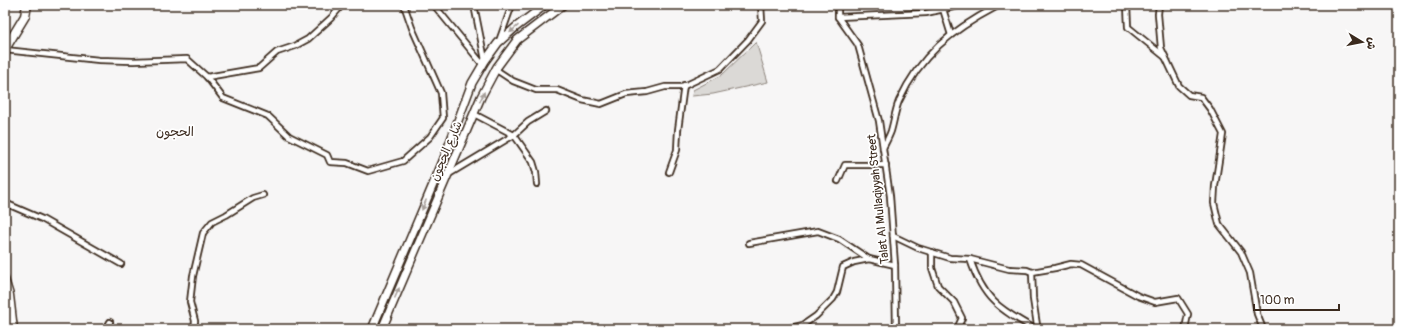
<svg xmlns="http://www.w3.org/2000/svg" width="1404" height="334" font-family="Pangolin,'Playpen Sans Arabic',sans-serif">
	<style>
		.green { fill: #dbd9d6; stroke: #8b827a }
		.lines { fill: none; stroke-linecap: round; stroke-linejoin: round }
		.street-casing { stroke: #3b2a1e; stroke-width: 8 }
		.secondary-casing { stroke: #3b2a1e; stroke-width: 9 }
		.primary-casing { stroke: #3b2a1e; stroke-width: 10 }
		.highway-casing { stroke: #3b2a1e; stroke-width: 11 }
		.street { stroke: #fff; stroke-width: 4.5 }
		.secondary { stroke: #fff; stroke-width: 6 }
		.primary { stroke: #fff; stroke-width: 7 }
		.highway { stroke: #fff; stroke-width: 8 }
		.oneway { fill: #a79f9a }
		.labels { text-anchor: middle; stroke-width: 3.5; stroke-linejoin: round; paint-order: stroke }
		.street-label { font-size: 12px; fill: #3b2a1e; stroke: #fff }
		.neighbourhood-label { font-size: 13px; fill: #3b2a1e; stroke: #fff }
	</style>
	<rect width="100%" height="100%" fill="#f7f6f6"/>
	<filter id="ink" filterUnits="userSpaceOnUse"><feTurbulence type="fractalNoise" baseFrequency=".025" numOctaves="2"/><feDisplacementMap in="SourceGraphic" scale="8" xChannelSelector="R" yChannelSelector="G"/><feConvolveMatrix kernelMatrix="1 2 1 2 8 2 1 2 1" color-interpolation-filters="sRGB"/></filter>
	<g filter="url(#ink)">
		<!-- green -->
		<polygon class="green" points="756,42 768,82 713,94 692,96 693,90 722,75"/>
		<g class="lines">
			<defs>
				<g id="street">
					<polyline points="434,5 483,65"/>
					<polyline points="474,5 485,60"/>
					<polyline points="838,5 838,17 858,45 879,121 890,196 895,265 896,329"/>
					<polyline points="933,5 935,11"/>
					<polyline points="1127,5 1128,27 1165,57"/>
					<polyline points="1159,5 1158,14 1161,48 1179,86 1189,95 1201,97 1210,109 1223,134 1215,186 1214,203 1219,224 1241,252 1250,273 1257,314 1263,329"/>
					<polyline points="943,9 951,35"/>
					<polyline points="838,17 926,13 962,5"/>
					<polyline points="499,41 512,5"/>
					<polyline points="5,50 99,60 133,61 187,59 207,77 223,98 268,116 289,136 327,155 330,162 347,163 368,171 403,161 430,137 443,118 441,93 412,28 404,5"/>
					<polyline points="495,69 513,81 536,90 557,90 582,100 601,104 626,94 647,92 665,87 682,87 720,69 748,40 762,21 761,5"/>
					<polyline points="207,77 259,68 277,52 295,46 308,39 331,18 342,5"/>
					<polyline points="474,114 514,135 533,162 536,172 537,184"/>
					<path d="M883 148C886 142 889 137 891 131 894 121 895 111 899 101 920 55 952 30 996 7L995 5"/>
					<polyline points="669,172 677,150 678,130 684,85"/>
					<polyline points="449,174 514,135 528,122 546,111"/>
					<polyline points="838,181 845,165 886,165"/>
					<polyline points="5,203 42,219 121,264"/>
					<polyline points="893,236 918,248 950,258 970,259 1009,269 1027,270 1032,272 1055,268 1071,264 1081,265 1138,296 1155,302 1178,298 1188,314 1185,329"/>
					<polyline points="749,243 818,231 839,239 869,259"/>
					<polyline points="932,252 932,268 938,286 954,302 962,318 957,329"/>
					<path d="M970 259C983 299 999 309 1035 329"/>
					<polyline points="1032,272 1033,299 1037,325 1039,329"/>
					<polyline points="106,329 110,322"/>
					<polyline points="194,329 195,321 190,302 193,276 203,233 212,222 226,215 253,198 263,195"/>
					<polyline points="786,329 803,325 816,316 833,299 837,292 843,267 854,262 869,259 895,265"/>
				</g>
				<polyline id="secondary" points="5,279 10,295 14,329"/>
				<g id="primary">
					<polyline points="372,329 443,161 472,83 485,61 498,43 516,27 545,5"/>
					<polyline points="382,329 481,97 497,67 517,40 563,5"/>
				</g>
				<g id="highway">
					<polyline points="5,49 25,16 27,5"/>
					<polyline points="5,306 8,329"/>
				</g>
			</defs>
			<!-- street casing -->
			<use href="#street" class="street-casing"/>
			<!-- secondary casing -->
			<use href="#secondary" class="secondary-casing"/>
			<!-- primary casing -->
			<use href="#primary" class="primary-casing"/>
			<!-- highway casing -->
			<use href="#highway" class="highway-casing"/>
			<!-- street -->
			<use href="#street" class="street"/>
			<!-- secondary -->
			<use href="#secondary" class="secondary"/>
			<!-- primary -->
			<use href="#primary" class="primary"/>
			<!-- highway -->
			<use href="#highway" class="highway"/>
		</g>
		<!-- one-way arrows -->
		<defs><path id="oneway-solid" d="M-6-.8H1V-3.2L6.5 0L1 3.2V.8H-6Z"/></defs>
		<g class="oneway">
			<use href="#oneway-solid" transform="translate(514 29) rotate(139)"/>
			<use href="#oneway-solid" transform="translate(482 97) rotate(-65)"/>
			<use href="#oneway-solid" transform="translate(424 205) rotate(113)"/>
			<use href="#oneway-solid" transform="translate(397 293) rotate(-66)"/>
		</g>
	</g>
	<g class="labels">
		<!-- street labels -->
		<g class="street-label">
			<text transform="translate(446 151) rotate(-67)" y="4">شارع الحجون</text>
			<text transform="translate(878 199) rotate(-96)" y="4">Talat Al Mullaqiyyah Street</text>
		</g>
		<!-- neighbourhood labels -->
		<g class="neighbourhood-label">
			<text x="175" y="136">الحجون</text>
		</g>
	</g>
	<!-- margin -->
	<rect width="1404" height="334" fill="none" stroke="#fff" stroke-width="20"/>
	<rect x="10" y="10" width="1384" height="314" fill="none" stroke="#3b2a1e" stroke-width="1.5" filter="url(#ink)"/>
	<!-- north arrow -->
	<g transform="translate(1362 42) rotate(100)" stroke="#ffffff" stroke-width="3" paint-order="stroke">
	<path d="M0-3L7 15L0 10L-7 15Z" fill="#3b2a1e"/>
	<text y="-6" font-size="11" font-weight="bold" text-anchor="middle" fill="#3b2a1e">ش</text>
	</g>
	<!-- scale -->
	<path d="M1254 304v6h85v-6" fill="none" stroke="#3b2a1e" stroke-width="2"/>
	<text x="1260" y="304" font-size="12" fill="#3b2a1e" stroke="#ffffff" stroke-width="3" paint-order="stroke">100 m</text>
</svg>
